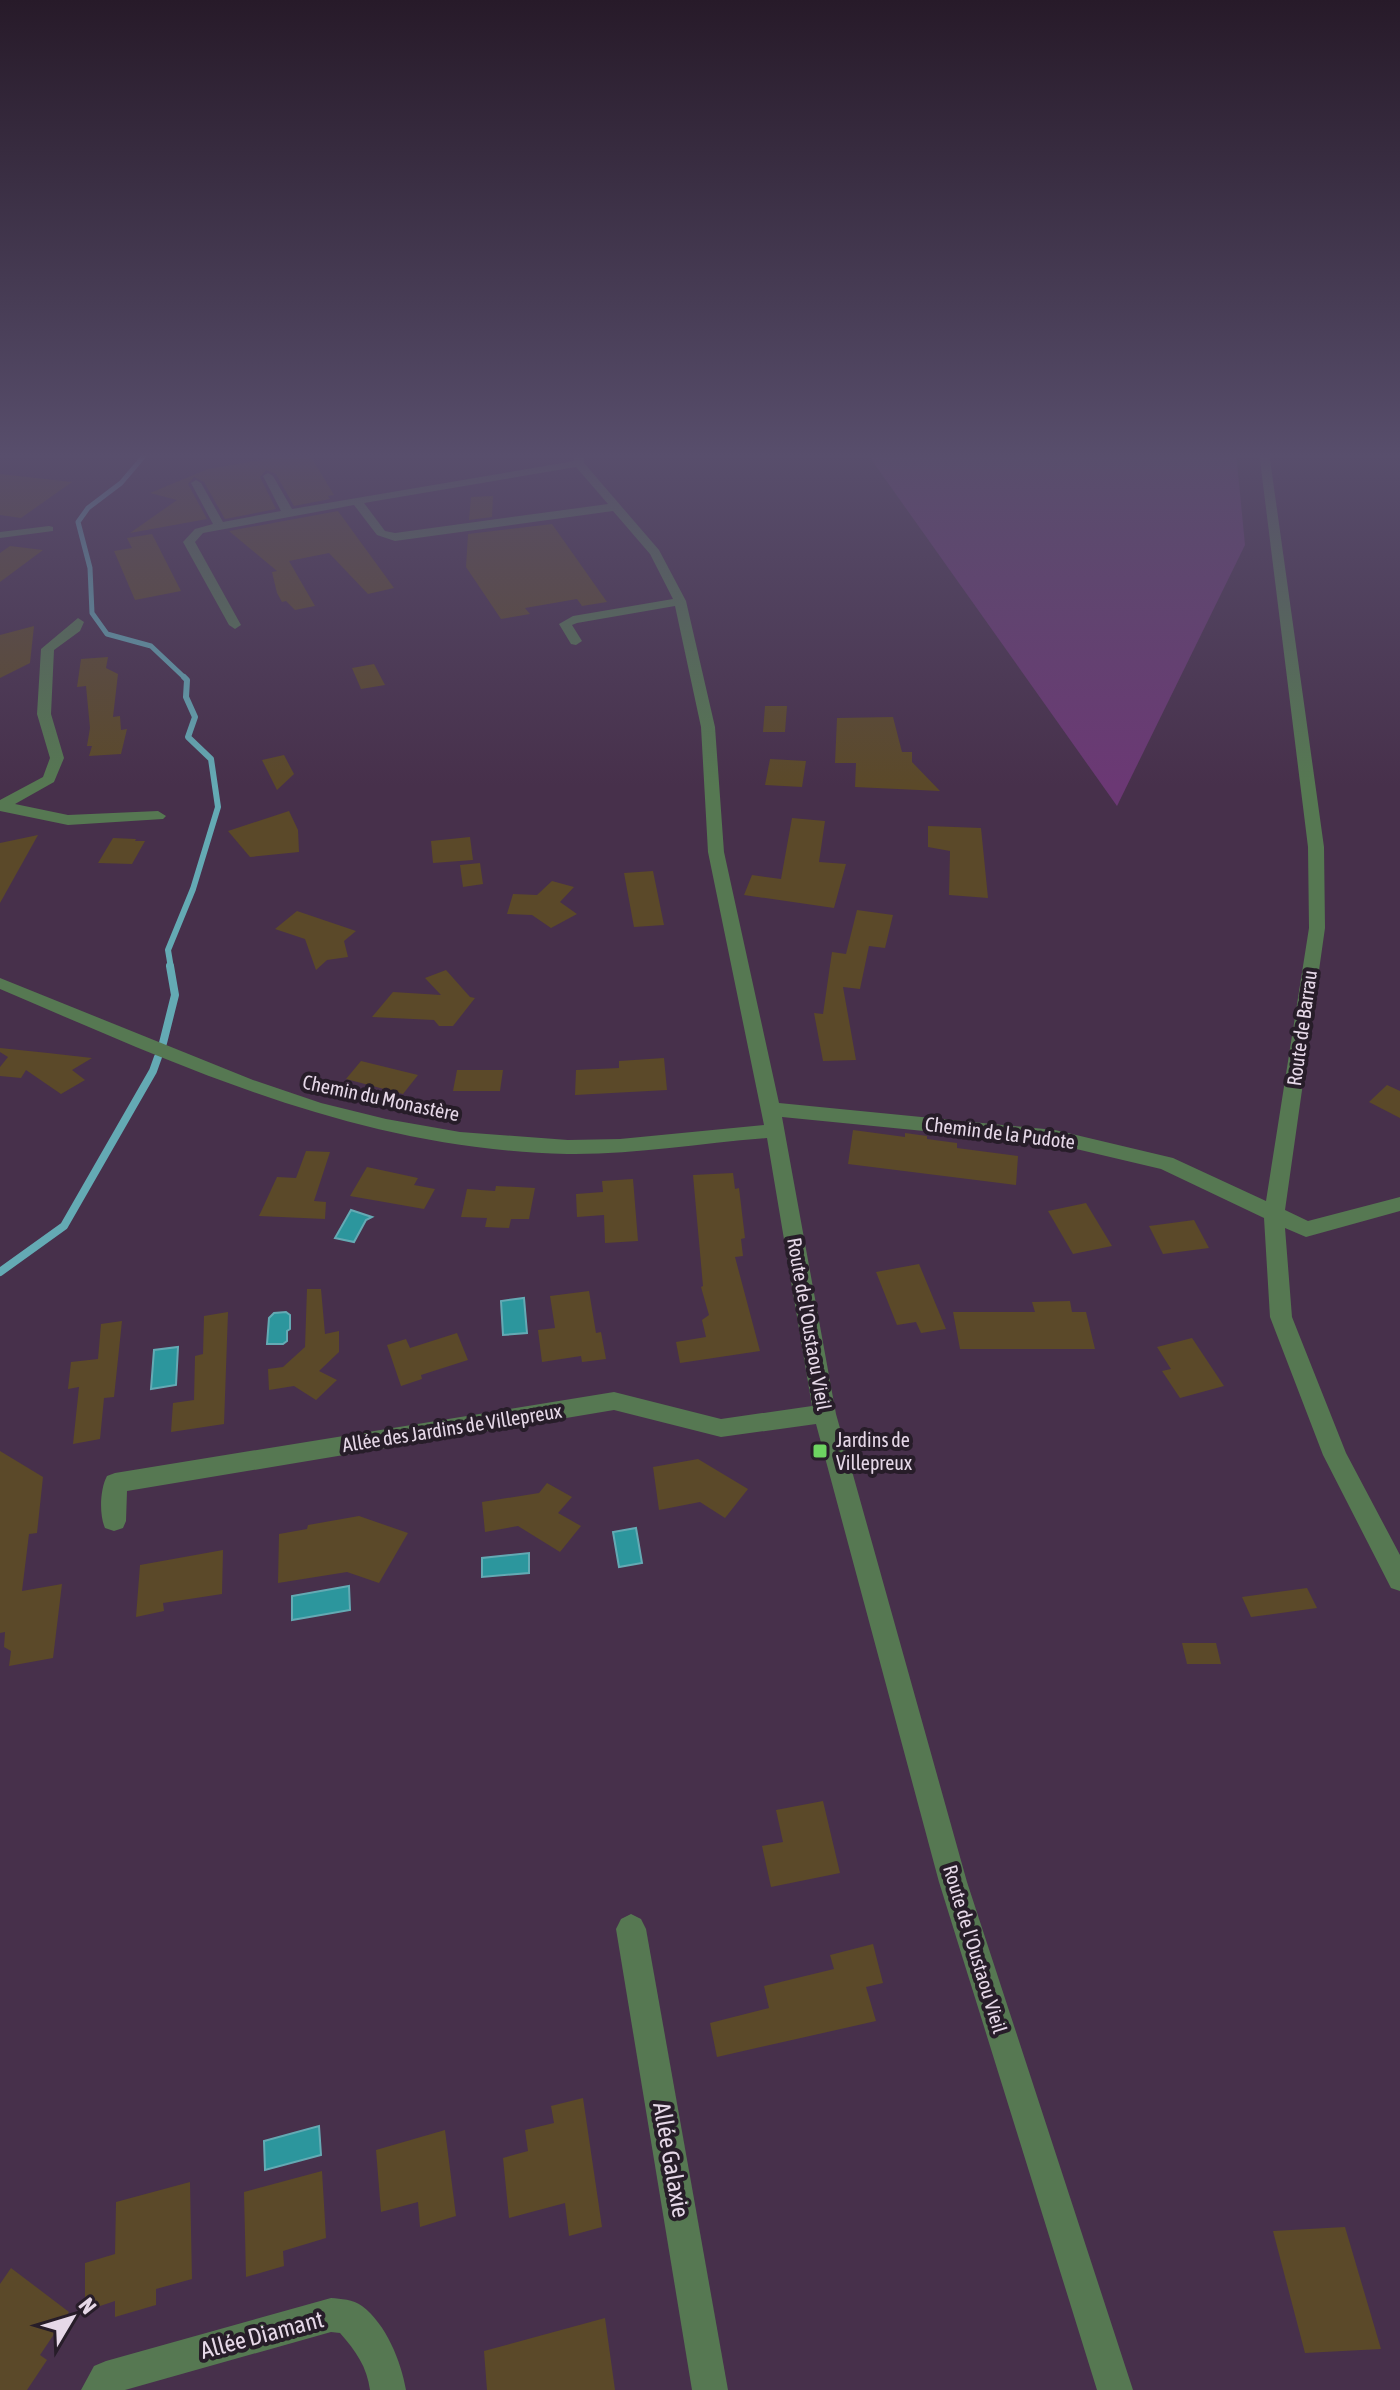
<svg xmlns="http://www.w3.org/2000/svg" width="1400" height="2390" font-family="'Asap Condensed',sans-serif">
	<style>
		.green { fill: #6b3874 }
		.water { fill: #2c969d; stroke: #64aab4; stroke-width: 2 }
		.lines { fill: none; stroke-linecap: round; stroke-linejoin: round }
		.stream-far2 { stroke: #64aab4; stroke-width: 5 }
		.stream-far1 { stroke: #64aab4; stroke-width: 6 }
		.stream { stroke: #64aab4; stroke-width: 8 }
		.building { fill: #5b4929 }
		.minor { fill: #567852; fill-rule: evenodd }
		.poi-dot { fill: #6dd361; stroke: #271d29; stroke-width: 3 }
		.labels { text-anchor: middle; stroke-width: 8; stroke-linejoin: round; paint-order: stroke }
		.street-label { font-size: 20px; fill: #e6d8e8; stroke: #271d29 }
		.poi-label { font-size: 20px; fill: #e6d8e8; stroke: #271d29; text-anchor: start }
		.near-street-label { font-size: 24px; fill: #e6d8e8; stroke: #271d29 }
	</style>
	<rect width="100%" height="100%" fill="#47304b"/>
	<!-- green -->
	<polygon class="green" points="866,452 1236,452 1245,545 1117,806"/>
	<!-- water -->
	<g class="water">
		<polygon points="351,1210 372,1217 366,1220 354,1242 335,1238"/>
		<polygon points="524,1298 527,1333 503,1335 501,1301"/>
		<polygon points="286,1312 290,1315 290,1329 287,1331 287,1341 283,1344 267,1344 269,1318 274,1313"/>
		<polygon points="178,1347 176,1385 151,1389 154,1350"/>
		<polygon points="636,1528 642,1563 619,1567 613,1532"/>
		<polygon points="529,1553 529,1573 482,1577 482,1558"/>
		<polygon points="349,1586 350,1610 292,1620 292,1596"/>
		<polygon points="319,2126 321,2155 265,2170 264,2141"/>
	</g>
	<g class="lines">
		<!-- stream-far2 -->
		<polyline class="stream-far2" points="143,452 144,456 121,483 88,508 78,522 90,568 92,613 107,634 151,646 186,679"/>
		<!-- stream-far1 -->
		<polyline class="stream-far1" points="171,968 168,950 193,889 218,807 211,759 188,737 195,717 186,697 187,680 184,677"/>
		<!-- stream -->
		<g class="stream">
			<polyline points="163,1043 175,995 170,966"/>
			<polyline points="0,1272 64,1226 153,1071 158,1057"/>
		</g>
	</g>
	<!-- building -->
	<g class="building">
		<polygon points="308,452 334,495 328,496 330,499 294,506 276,474 266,470 260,477 276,509 225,519 204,482 194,477 188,484 207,519 130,533 177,500 150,493 208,469"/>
		<polygon points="0,474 72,482 21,518 0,515"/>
		<polygon points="493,496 492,517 469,520 471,497"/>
		<polygon points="338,511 394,588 368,594 329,553 289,561 315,606 295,610 286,601 282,602 277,593 272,572 277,571 229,531"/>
		<polygon points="552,524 607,602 582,606 577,599 525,608 530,614 501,619 466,567 468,534"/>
		<polygon points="152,534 181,591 135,600 114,551 132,548 127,538"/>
		<polygon points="10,546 43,550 0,582 0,553"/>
		<polygon points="34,626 30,663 0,678 0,635"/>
		<polygon points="108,657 106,668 118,674 113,717 120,716 121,730 127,729 121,754 89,756 92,746 87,746 90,728 86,686 77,687 81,659"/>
		<polygon points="374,664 385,685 361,689 352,668"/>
		<polygon points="765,706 787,706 785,732 763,732"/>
		<polygon points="893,717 902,752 912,752 912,762 940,791 855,787 856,763 835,763 837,718"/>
		<polygon points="284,755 294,774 277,790 262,760"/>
		<polygon points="770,759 806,761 802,787 765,785"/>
		<polygon points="289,811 298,830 299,852 250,857 228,831"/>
		<polygon points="792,818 825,821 819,862 846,864 834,908 744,895 752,875 781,879"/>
		<polygon points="928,826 981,828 988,898 949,895 950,851 928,847"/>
		<polygon points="38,835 0,903 0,843"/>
		<polygon points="470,837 473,860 433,863 431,841"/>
		<polygon points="113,838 136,839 135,841 145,841 132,864 98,863"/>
		<polygon points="480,863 483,884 463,887 460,865"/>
		<polygon points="653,871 664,925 634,927 624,873"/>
		<polygon points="552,881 574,887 560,902 577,914 551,928 532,915 507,914 513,894 537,895"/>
		<polygon points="857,910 893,915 885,948 869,946 860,989 843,987 856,1060 823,1061 814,1013 823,1014 832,952 846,954"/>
		<polygon points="297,911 356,931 344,941 348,957 327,960 316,970 305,939 275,929"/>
		<polygon points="446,970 470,997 475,998 453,1026 439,1026 434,1020 372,1017 393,992 441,995 425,978"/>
		<polygon points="0,1048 48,1053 92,1058 72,1070 85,1080 61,1094 26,1070 21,1078 0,1076 0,1067 8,1057 0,1052"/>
		<polygon points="664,1058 667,1090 575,1095 576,1070 619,1068 619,1061"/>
		<polygon points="361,1061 418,1075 403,1094 346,1079"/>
		<polygon points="457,1070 503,1070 500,1091 453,1091"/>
		<polygon points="1387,1085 1400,1091 1400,1118 1369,1102"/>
		<polygon points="853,1130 905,1137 905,1133 927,1136 927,1139 957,1143 957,1148 1018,1156 1016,1185 848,1164"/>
		<polygon points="306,1151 330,1152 314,1201 326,1202 325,1219 259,1216 277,1177 296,1178"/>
		<polygon points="367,1167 418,1178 414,1185 435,1189 424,1209 350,1196"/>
		<polygon points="733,1173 735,1189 739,1188 745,1238 741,1239 743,1256 735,1257 760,1351 680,1363 676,1342 706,1337 702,1320 709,1315 701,1287 703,1286 693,1175"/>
		<polygon points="633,1179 638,1241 605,1243 604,1215 577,1217 576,1194 603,1192 602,1181"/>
		<polygon points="496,1186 535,1188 529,1219 511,1219 509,1228 485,1227 487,1218 461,1217 467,1189 495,1191"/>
		<polygon points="1086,1203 1112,1246 1073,1254 1048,1211"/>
		<polygon points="1194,1220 1209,1248 1163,1254 1149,1226"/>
		<polygon points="919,1264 946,1329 921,1333 916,1322 897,1325 876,1272"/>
		<polygon points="307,1289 321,1289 325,1334 339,1331 339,1352 319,1371 337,1380 316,1400 294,1386 269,1390 268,1369 283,1367 305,1347"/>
		<polygon points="589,1291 596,1333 601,1332 606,1359 582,1362 581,1356 542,1362 538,1330 555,1328 550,1296"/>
		<polygon points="1070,1301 1072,1312 1086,1312 1095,1349 960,1349 953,1312 1035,1312 1032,1302"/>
		<polygon points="228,1312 224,1424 171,1432 173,1403 194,1400 195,1356 203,1354 204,1316"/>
		<polygon points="122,1321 114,1397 104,1398 100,1439 73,1444 79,1387 68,1389 71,1362 98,1359 101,1324"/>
		<polygon points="457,1333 468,1360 421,1375 422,1379 401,1386 387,1345 406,1339 410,1348"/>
		<polygon points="1192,1338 1224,1386 1180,1398 1162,1371 1171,1369 1157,1347"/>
		<polygon points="0,1451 43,1477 37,1533 29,1534 22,1591 62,1584 53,1658 9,1666 11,1651 4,1647 5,1632 0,1633"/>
		<polygon points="698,1459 748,1489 725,1518 700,1502 659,1510 653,1467"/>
		<polygon points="547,1483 572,1497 558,1513 581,1526 560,1552 518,1526 485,1532 482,1502 539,1493"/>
		<polygon points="359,1516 408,1533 379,1583 347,1572 278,1583 279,1534 307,1529 308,1525"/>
		<polygon points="223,1550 222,1594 163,1603 164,1611 136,1617 140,1565"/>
		<polygon points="1307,1588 1317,1608 1251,1617 1242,1597"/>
		<polygon points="1182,1643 1216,1643 1221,1664 1187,1664"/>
		<polygon points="823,1801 840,1873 771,1887 762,1846 783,1842 776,1810"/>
		<polygon points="873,1944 883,1983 866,1987 876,2021 717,2057 710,2023 769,2008 764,1986 834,1969 830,1955"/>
		<polygon points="583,2098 602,2227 569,2236 565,2203 509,2218 503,2158 528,2151 525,2130 554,2123 551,2106"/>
		<polygon points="445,2130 456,2216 420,2227 418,2202 381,2212 376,2150"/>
		<polygon points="322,2171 326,2238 283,2251 284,2266 246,2277 244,2192"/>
		<polygon points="190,2182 192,2279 156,2289 156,2305 115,2317 115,2301 85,2311 85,2263 115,2254 116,2202"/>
		<polygon points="1345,2227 1381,2349 1305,2353 1273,2231"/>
		<polygon points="11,2268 69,2312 40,2355 47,2360 27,2390 0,2390 0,2284"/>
		<polygon points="605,2318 615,2390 487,2390 484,2351"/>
	</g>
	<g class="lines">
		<!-- minor -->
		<g class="minor">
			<path d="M574 452H584V463L659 550 686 601 715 727 724 852 779 1103 1055 1130 1173 1158 1266 1201 1309 928 1308 847 1259 452H1269L1324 847 1325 928 1285 1210 1308 1221 1400 1197V1211L1306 1237 1285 1228 1292 1317 1346 1453 1400 1555V1591L1391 1588 1323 1455 1270 1317 1264 1218 1161 1169 1055 1144 782 1117 836 1414 967 1882 1133 2390H1097L939 1882 816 1424 721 1437 614 1410 127 1491 126 1521 123 1528 114 1531 105 1528C99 1515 100 1489 107 1476L115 1473 614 1392 721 1419 812 1406 767 1138C700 1143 634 1155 567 1154 359 1149 187 1069 0 989V978L253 1080 321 1103 386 1119 460 1132 568 1140 620 1139 764 1125 708 852 701 727 675 606 577 623 572 625 582 641 576 645 571 644 559 624 573 616 673 599 650 554 613 511 395 541 377 535 354 505 203 533 195 542 241 625 235 629 229 625 183 542 195 529 213 524 191 483 196 480 201 483 223 522 281 511 263 476 268 473 273 476 292 509 574 461ZM576 467 608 504 395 533 385 531 364 503Z"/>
			<polygon points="49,526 53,527 53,531 0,538 0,532"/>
			<polygon points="78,618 84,622 80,631 54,650 51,714 64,758 54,782 15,804 68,815 158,811 166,816 163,819 68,825 0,811 0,800 43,777 50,758 37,714 41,649"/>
			<polygon points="631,1914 641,1919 646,1929 728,2390 692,2390 616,1929 621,1919"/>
			<path d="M331 2298C341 2299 353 2299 362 2306 386 2324 401 2361 406 2390H370C367 2367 356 2351 340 2333L331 2332 125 2390H81L94 2366 106 2361Z"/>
		</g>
	</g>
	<!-- sky -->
	<linearGradient id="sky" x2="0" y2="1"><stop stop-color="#271a29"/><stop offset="0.58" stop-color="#584e6c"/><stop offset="1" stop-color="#584e6c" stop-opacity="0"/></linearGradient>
	<rect width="1400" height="786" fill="url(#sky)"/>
	<!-- markers -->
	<rect class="poi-dot" x="812" y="1443" width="16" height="16" rx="4"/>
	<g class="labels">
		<!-- street labels -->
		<g class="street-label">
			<text transform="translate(1302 1028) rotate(-82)" y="7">Route de Barrau</text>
			<text transform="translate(381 1098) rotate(12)" y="7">Chemin du Monastère</text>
			<text transform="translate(1000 1133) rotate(7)" y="7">Chemin de la Pudote</text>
			<text transform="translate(809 1324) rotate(80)" y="7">Route de l'Oustaou Vieil</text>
			<text transform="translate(452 1428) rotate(-9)" y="7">Allée des Jardins de Villepreux</text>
			<text transform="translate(975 1949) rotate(73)" y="7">Route de l'Oustaou Vieil</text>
		</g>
		<!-- poi labels -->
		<g class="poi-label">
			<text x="836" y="1447">Jardins de<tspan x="836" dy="23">Villepreux</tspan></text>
		</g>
		<!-- near-street labels -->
		<g class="near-street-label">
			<text transform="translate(671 2160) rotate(80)" y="8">Allée Galaxie</text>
			<text transform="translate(262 2335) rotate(-15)" y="8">Allée Diamant</text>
		</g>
	</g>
	<!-- north arrow -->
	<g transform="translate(72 2318) rotate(52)" stroke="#271d29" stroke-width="6" paint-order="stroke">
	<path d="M0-6L14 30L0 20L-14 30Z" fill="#e6d8e8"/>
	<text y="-12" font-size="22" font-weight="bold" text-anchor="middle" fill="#e6d8e8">N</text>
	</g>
</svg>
